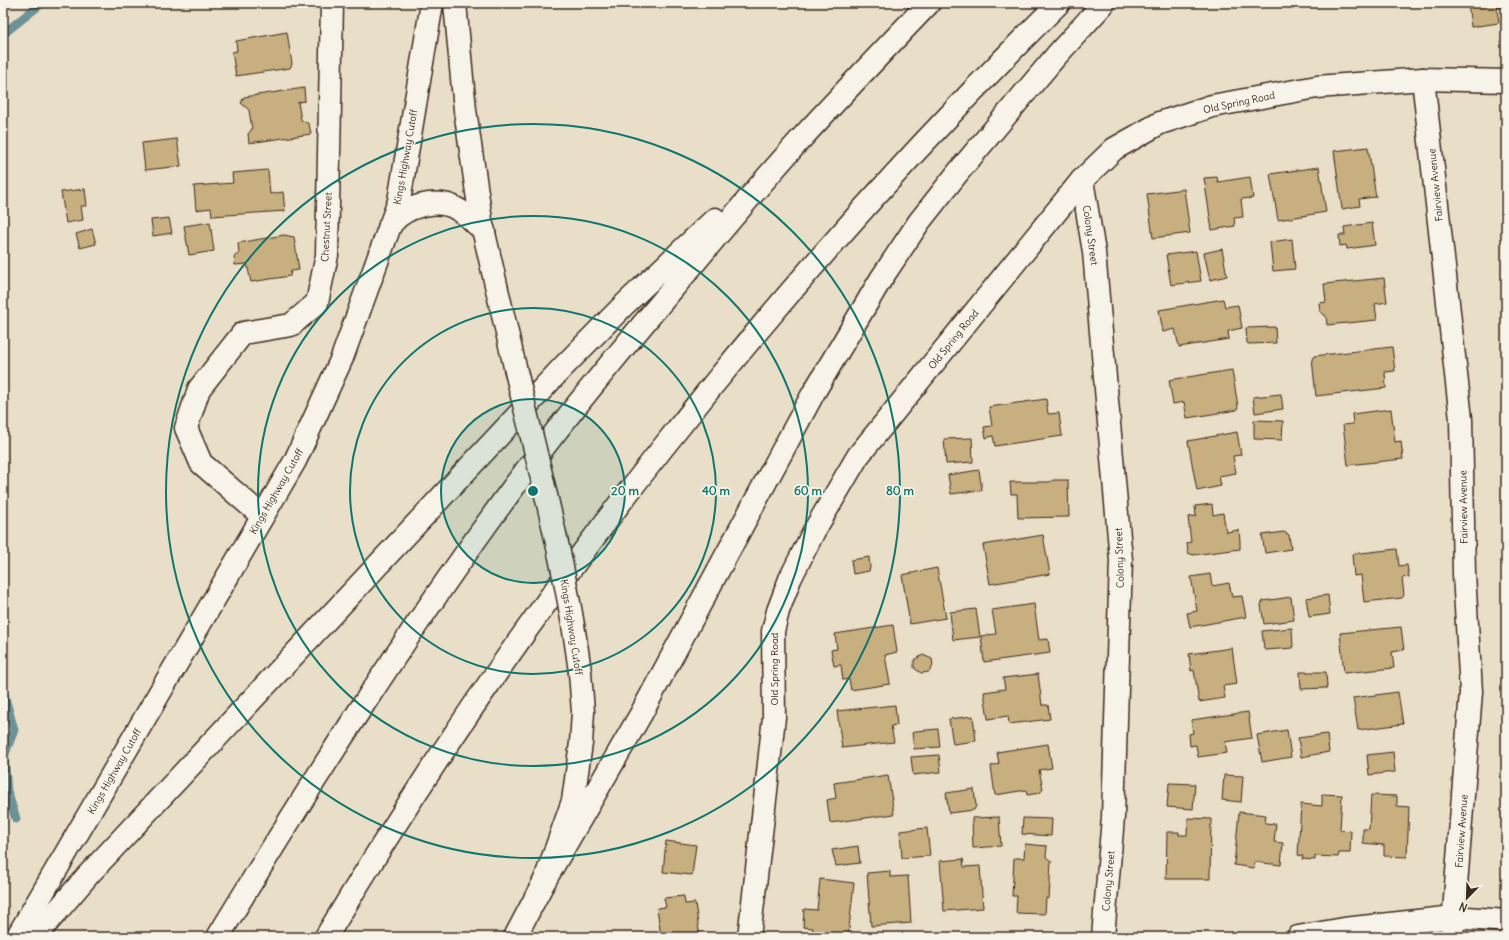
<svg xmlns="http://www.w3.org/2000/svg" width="1509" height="940" font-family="Delius,sans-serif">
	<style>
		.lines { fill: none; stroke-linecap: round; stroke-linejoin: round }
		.stream { stroke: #6a9297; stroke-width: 9 }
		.building { fill: #c8af7f; stroke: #3b2a1e }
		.street-casing { stroke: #3b2a1e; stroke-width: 25 }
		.primary-casing { stroke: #3b2a1e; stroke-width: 25 }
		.highway-casing { stroke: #3b2a1e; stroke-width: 25 }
		.street { stroke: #f7f3e8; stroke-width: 22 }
		.primary { stroke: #f7f3e8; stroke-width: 22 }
		.highway { stroke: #f7f3e8; stroke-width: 22 }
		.primary-bridge-casing { stroke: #3b2a1e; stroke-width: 25; stroke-linecap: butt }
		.primary-bridge { stroke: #f7f3e8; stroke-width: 22 }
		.ring { fill: none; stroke: #0f766e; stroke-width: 2 }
		.labels { text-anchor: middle; stroke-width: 3.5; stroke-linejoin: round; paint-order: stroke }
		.street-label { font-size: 10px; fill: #3b2a1e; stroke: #f7f3e8 }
		.centre { fill: #0f766e; stroke: #f7f3e8; stroke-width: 2 }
		.ring-label { font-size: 12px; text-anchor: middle; font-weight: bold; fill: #0f766e; stroke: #f7f3e8; stroke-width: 3.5; stroke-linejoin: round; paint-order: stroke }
	</style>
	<rect width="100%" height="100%" fill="#e9dfc8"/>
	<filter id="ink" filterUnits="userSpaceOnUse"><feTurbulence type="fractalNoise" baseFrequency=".025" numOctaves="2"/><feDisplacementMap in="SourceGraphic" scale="8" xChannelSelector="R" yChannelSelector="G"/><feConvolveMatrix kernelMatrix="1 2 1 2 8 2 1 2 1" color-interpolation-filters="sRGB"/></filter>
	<g filter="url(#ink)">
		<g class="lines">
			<!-- stream -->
			<g class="stream">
				<polyline points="3,34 42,3"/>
				<polyline points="3,691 14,730 4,756 7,791 16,819"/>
			</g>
		</g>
		<!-- building -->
		<g class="building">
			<polygon points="1468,3 1503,3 1503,7 1497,8 1499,23 1471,27"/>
			<polygon points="287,32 292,64 290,68 236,76 232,52 237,51 236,41"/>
			<polygon points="304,88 305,101 298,102 301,120 309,124 311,134 249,143 248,134 252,129 249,110 241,103 244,97"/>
			<polygon points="177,139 181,166 145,170 142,143"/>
			<polygon points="1368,147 1376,197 1359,199 1360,206 1342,209 1334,151"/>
			<polygon points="1319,167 1326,212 1278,220 1270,174"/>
			<polygon points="268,170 270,194 283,192 285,211 212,216 211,208 196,210 194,186 233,183 232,173"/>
			<polygon points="1217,177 1218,182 1250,177 1253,198 1241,199 1243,217 1234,218 1235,226 1212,230 1204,178"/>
			<polygon points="85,189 87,206 81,206 83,220 66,223 61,192"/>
			<polygon points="1184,189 1190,233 1153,238 1147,194"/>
			<polygon points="169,218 172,233 153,236 151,220"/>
			<polygon points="210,222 214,251 189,255 184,226"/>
			<polygon points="1372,223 1375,245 1347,249 1346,245 1340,246 1339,235 1345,235 1344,227"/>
			<polygon points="92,229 96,244 80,248 76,234"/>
			<polygon points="284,235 294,237 299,270 291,271 290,276 251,282 247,264 235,265 234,256 239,254 238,243"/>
			<polygon points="1292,239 1295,269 1273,271 1270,242"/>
			<polygon points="1222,249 1227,276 1210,280 1204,253"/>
			<polygon points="1196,251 1201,281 1171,285 1166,255"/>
			<polygon points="1384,278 1387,302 1375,304 1377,320 1327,325 1326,316 1320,312 1319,303 1326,302 1324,284"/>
			<polygon points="1223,299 1225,307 1238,305 1242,328 1228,331 1229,339 1179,347 1175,329 1163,332 1159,310"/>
			<polygon points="1275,327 1276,343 1249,344 1247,343 1246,328"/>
			<polygon points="1392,347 1395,371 1385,372 1386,388 1316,396 1312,359 1314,356"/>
			<polygon points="1232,370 1238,406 1237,410 1187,418 1184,402 1173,404 1169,380"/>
			<polygon points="1281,394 1283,409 1255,413 1253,397"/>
			<polygon points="1046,399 1048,414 1059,413 1062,436 995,446 993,436 986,438 984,427 992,426 989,407"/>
			<polygon points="1391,409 1395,442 1401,441 1403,459 1348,465 1343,425 1353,424 1352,414"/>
			<polygon points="1254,420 1283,421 1282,440 1254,439"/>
			<polygon points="1237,432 1241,455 1233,456 1236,473 1219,476 1221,486 1197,491 1188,441"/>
			<polygon points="972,438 973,462 946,464 944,439"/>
			<polygon points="979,470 982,490 951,494 948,475"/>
			<polygon points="1054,480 1068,480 1069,517 1018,518 1017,494 1011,494 1010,482 1049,482"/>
			<polygon points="1212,504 1213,515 1223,513 1226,532 1239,530 1240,542 1240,549 1193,555 1188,553 1187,543 1191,542 1188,517 1196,516 1195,506"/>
			<polygon points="1284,532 1289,535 1291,549 1265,553 1262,535"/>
			<polygon points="1043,535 1050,574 990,584 983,545"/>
			<polygon points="1397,549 1399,566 1407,565 1409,577 1402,578 1404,595 1402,598 1364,602 1361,575 1354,576 1352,554"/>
			<polygon points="869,557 870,568 869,571 853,574 851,560"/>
			<polygon points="937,568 946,618 910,624 902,575"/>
			<polygon points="1210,574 1212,586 1229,583 1232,597 1242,596 1246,617 1190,627 1187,613 1197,611 1191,577"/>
			<polygon points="1328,595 1330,614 1309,617 1306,598"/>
			<polygon points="1291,597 1294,620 1264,624 1261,605 1263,601"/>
			<polygon points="1034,604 1039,640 1048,639 1050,653 984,662 981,636 996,634 992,610"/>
			<polygon points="976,609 980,637 953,640 950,612"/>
			<polygon points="893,625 897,652 885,655 890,684 851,690 849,679 843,680 841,665 834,666 831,650 837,649 835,634"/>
			<polygon points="1401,627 1404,650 1392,652 1394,668 1344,673 1340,633"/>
			<polygon points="1292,628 1293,648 1266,650 1264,649 1262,631"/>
			<polygon points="1232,648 1237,684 1223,686 1225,698 1199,702 1194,670 1191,671 1189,654"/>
			<polygon points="923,655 932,659 933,666 929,672 921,673 914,668 914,660"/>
			<polygon points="1300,672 1326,672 1327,688 1301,689"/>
			<polygon points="1038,674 1042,705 1048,705 1050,719 1009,724 1008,716 988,719 984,692 1005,689 1003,678"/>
			<polygon points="1398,692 1403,724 1358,730 1353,698"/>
			<polygon points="895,705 897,725 891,726 894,742 842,748 837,711"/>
			<polygon points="1248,712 1252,738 1225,742 1227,753 1198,757 1196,745 1190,746 1189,734 1193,733 1191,720"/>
			<polygon points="973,716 976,741 953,744 949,719"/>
			<polygon points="938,729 940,747 914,749 912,733 916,731"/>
			<polygon points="1287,730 1291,757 1262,762 1257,735"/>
			<polygon points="1327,734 1329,752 1301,757 1298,738"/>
			<polygon points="1048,744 1052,768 1039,770 1043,789 1040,793 1027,795 1026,790 995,795 991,766 999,764 997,752"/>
			<polygon points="1393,752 1395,772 1369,775 1367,755"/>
			<polygon points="939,755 941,772 913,775 911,757"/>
			<polygon points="888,775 894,814 830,823 827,800 836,798 834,783"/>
			<polygon points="1224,775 1243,776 1241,802 1222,800"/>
			<polygon points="1169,783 1195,784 1193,809 1167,807"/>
			<polygon points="974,789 976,806 974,810 949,813 946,793"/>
			<polygon points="1322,794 1342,795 1340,830 1351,831 1350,853 1339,853 1338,857 1315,856 1315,860 1302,859 1303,856 1298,855 1301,804 1322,806"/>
			<polygon points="1371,795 1397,796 1397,806 1409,807 1407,857 1384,856 1384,845 1363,843 1363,829 1369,829"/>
			<polygon points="1239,812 1266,815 1265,823 1276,824 1274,842 1283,843 1281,865 1254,862 1254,868 1234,865"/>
			<polygon points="999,817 1001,846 973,848 972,818"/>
			<polygon points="1023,818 1052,819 1051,836 1022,834"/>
			<polygon points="1188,818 1211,819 1210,879 1166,879 1167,832 1179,832 1179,835 1187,835"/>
			<polygon points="927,828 930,856 902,858 900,831"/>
			<polygon points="666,841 696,845 692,875 663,872"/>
			<polygon points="1025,844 1047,846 1046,857 1051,861 1049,899 1046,898 1045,914 1016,913 1017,896 1012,896 1014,858 1024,858"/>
			<polygon points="858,846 860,863 836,866 832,850"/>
			<polygon points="963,859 964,867 980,866 983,908 944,911 940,861"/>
			<polygon points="890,871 890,877 908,876 911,923 871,926 867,873"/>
			<polygon points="820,879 854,883 848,937 812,937 813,928 803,927 804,909 817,910"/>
			<polygon points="684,896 685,904 695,903 700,937 661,937 657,908 666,907 664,898"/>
		</g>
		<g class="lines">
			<defs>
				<g id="street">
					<polyline points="1423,79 1461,419 1464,574 1471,692 1452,937"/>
					<polyline points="1082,180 1094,252 1121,560 1113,817 1103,937"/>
					<polyline points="262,516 201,463 186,428 199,389 243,333 291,325 317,303 327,255 332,3"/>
					<polyline points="749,937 766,791 774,717 773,631 778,611 790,579 814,531 858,456 1082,180 1114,149 1160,123 1212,106 1317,87 1423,79 1506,81"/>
					<polyline points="1298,937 1344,929 1454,917 1506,921"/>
				</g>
				<g id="primary">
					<polyline points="455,3 465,110 481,220 515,367"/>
					<path d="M390 225C393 222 396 218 399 216 414 204 441 199 457 209 467 214 475 223 484 231"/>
					<polyline points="17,937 295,461 342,358 399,201 432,3"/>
					<polyline points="515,937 545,880 573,801 581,743 583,712 580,672"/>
				</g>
				<g id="highway">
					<polyline points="545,880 641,714 814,392 881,279 919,222 960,170 1056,56 1104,3"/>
					<polyline points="35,937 89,874 563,367 624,305 715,219"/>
					<path d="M218 937C310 785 405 635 510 492 559 425 612 361 665 298 709 245 753 192 799 141 842 94 885 49 929 3"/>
					<path d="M326 937C529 597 778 282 1059 3"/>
				</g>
			</defs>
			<!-- street casing -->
			<use href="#street" class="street-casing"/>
			<!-- primary casing -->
			<use href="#primary" class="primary-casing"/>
			<!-- highway casing -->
			<use href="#highway" class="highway-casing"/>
			<!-- street -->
			<use href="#street" class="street"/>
			<!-- primary -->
			<use href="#primary" class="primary"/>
			<!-- highway -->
			<use href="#highway" class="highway"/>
			<defs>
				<path id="primary-bridge" d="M515 367C539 468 567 570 580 672"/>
			</defs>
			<!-- primary-bridge casing -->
			<use href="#primary-bridge" class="primary-bridge-casing"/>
			<!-- primary-bridge -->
			<use href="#primary-bridge" class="primary-bridge"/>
		</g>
	</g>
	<!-- distance rings -->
	<circle cx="533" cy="491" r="92" fill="#0f766e" fill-opacity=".12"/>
	<g class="ring">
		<circle cx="533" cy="491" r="92"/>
		<circle cx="533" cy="491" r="183"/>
		<circle cx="533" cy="491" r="275"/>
		<circle cx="533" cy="491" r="367"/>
	</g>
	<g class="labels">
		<!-- street labels -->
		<g class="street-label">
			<text transform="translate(1239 102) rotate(-12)" y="4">Old Spring Road</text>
			<text transform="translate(405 157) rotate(-80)" y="4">Kings Highway Cutoff</text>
			<text transform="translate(1435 185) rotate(-96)" y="4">Fairview Avenue</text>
			<text transform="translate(326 227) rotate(-87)" y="4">Chestnut Street</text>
			<text transform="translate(1091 235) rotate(82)" y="4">Colony Street</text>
			<text transform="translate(953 339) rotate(-51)" y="4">Old Spring Road</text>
			<text transform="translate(276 491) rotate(-60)" y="4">Kings Highway Cutoff</text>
			<text transform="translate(1463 507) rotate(-91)" y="4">Fairview Avenue</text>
			<text transform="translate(1119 558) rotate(-92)" y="4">Colony Street</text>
			<text transform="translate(572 627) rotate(81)" y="4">Kings Highway Cutoff</text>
			<text transform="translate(774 669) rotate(-90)" y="4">Old Spring Road</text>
			<text transform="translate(114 771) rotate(-60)" y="4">Kings Highway Cutoff</text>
			<text transform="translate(1461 831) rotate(-86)" y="4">Fairview Avenue</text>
			<text transform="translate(1108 881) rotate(-85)" y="4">Colony Street</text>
		</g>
	</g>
	<circle cx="533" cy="491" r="6" class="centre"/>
	<g class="ring-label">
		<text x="625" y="495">20 m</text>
		<text x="716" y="495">40 m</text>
		<text x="808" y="495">60 m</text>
		<text x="900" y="495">80 m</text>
	</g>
	<!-- margin -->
	<rect width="1509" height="940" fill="none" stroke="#f7f3e8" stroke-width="16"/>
	<rect x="8" y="8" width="1493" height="924" fill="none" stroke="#3b2a1e" stroke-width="1.5" filter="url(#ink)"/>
	<!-- north arrow -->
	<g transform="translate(1467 898) rotate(203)" stroke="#f7f3e8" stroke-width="3" paint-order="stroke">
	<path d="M0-3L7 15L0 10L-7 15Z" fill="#3b2a1e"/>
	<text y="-6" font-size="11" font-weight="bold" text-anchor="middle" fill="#3b2a1e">N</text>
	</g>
</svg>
